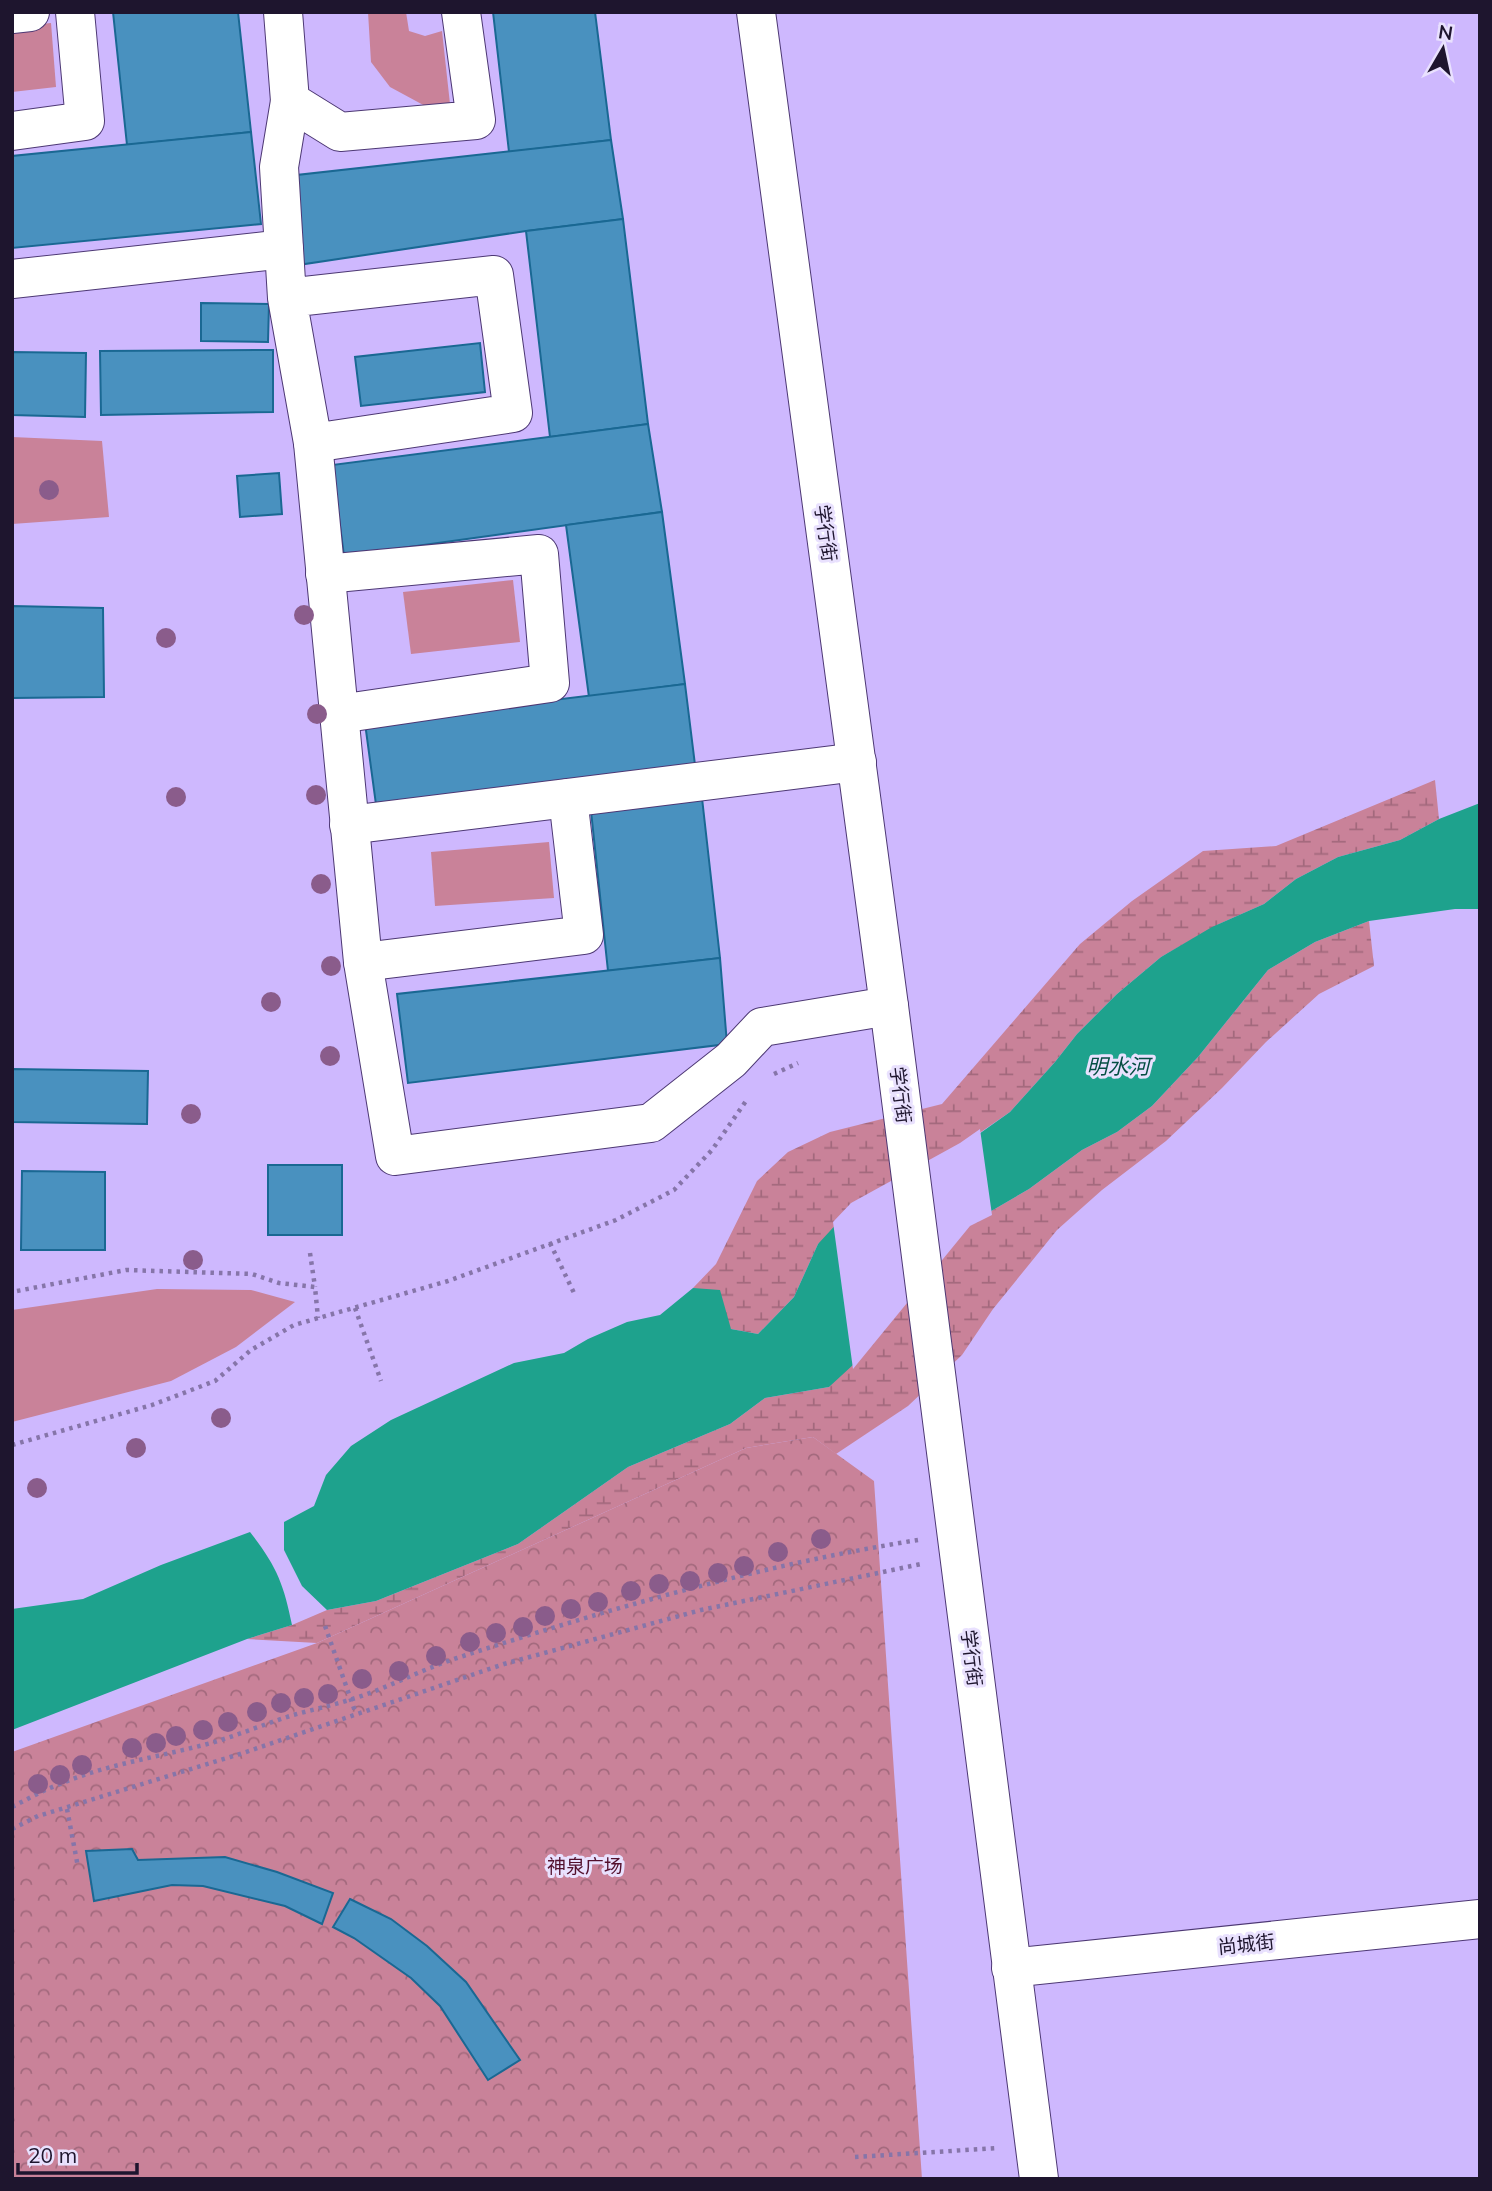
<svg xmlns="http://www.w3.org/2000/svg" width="1492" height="2191" font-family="Mulish,'Noto Sans SC',sans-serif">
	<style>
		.green { fill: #c98299 }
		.wetland { fill: url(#wetland-marsh) }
		.park { fill: url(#park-crowns) }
		.water { fill: #1ea28d }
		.pier { fill: #ceb8fe }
		.building { fill: #4991bf; stroke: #1a6893; stroke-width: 2 }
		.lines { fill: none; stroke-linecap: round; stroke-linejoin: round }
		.minor-casing { stroke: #4d3874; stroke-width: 40 }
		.path { stroke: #8675a9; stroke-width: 4.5; stroke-dasharray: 3.5 5; stroke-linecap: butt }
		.minor { stroke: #fff; stroke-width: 38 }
		.tree { fill: #8a5c8b }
		.labels { text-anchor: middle; stroke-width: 6; stroke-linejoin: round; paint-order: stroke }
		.street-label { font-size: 19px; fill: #1e152e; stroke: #e9e1fe }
		.park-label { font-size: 19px; fill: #53102d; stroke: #e9e1fe }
		.water-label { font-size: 21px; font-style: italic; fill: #054e43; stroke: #e9e1fe }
	</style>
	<defs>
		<pattern id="wetland-marsh" width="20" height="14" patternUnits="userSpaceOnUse" patternTransform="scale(1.75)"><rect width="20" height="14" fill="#c98299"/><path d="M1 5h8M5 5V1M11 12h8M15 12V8" fill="none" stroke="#a3697d"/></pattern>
		<pattern id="park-crowns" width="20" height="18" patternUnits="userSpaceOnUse" patternTransform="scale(1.75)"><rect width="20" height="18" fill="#c98299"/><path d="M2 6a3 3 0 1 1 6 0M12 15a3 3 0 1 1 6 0" fill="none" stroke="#a3697d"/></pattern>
	</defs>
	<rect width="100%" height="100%" fill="#ceb8fe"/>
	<!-- green -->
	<g class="green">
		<polygon points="368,12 406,12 409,31 425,36 442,31 450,104 427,107 390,87 371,62"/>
		<polygon points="51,23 56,87 12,92 12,27"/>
		<polygon points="12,437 102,441 109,517 12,524"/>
		<polygon points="513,580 520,642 411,654 403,592"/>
		<polygon points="549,842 554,898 435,906 431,852"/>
		<polygon points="157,1289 251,1290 295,1302 236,1347 171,1381 12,1422 12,1310"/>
	</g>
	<!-- wetland -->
	<g class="wetland">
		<polygon points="1435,780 1439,819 1400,840 1338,857 1296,879 1264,904 1219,924 1161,957 1117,994 1077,1034 1055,1062 1010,1112 818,1244 794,1297 758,1334 731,1329 693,1288 716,1264 757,1181 788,1152 830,1132 942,1104 1080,944 1132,901 1203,851 1276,846"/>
		<polygon points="1369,921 1374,966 1319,994 1266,1042 1222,1088 1166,1141 1102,1190 1057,1230 993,1309 962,1355 908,1406 836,1454 813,1437 746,1448 317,1643 247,1639 292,1625 327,1610 376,1601 518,1544 628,1467 730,1424 765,1398 829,1387 967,1223 993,1210 1029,1189 1082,1150 1117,1132 1152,1106 1198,1057 1268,970 1315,942"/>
	</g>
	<!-- park -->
	<polygon class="park" points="813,1437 874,1481 922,2179 12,2179 12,1752 317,1643 746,1448"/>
	<!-- water -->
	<g class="water">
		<polygon points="1480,803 1480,909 1455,909 1369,921 1315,942 1268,970 1198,1057 1152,1106 1117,1132 1082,1150 1029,1189 993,1210 967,1223 854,1364 829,1387 765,1398 730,1424 628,1467 518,1544 376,1601 327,1610 302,1586 284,1550 284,1522 314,1506 326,1475 351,1446 391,1420 514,1363 564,1353 588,1339 627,1322 660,1315 693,1288 720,1290 731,1329 758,1334 794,1297 818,1244 853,1206 962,1146 1010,1112 1055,1062 1077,1034 1117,994 1161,957 1212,927 1264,904 1296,879 1338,857 1400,840 1439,819"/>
		<path d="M250 1532C276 1565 284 1584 292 1625L247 1639 12 1730V1609L83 1599 161 1565Z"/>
	</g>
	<!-- pier -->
	<polygon class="pier" points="980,1129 992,1215 970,1226 853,1369 833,1222 851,1203 960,1143"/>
	<!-- building -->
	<g class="building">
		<polygon points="113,12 238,12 251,132 127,145"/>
		<polygon points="493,12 595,12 611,140 509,152"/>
		<polygon points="251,132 261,224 12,248 12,156"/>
		<polygon points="611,140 623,219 526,231 298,265 288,176"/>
		<polygon points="623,219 648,424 550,437 526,231"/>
		<polygon points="201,303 269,304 268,342 201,341"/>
		<polygon points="480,343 485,392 361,406 355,357"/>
		<polygon points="273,350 273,412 101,415 100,351"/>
		<polygon points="12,352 86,353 85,417 12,415"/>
		<polygon points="648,424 662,512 344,556 332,465"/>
		<polygon points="279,473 282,514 240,517 237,476"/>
		<polygon points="662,512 685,684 589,697 566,525"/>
		<polygon points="12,606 103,608 104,697 12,698"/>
		<polygon points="685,684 696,773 377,812 365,723"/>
		<polygon points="702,798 720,958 608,971 591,811"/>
		<polygon points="720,958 727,1044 408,1083 397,994"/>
		<polygon points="12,1069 148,1071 147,1124 12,1122"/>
		<rect x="268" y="1165" width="74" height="70"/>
		<polygon points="22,1171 105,1172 105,1250 21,1250"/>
		<polygon points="132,1849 138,1860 225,1857 277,1872 333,1893 322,1924 285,1906 203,1886 172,1885 94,1901 86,1851"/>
		<polygon points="350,1899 391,1919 427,1946 466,1982 520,2060 488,2080 440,2006 411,1978 354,1938 333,1927"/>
	</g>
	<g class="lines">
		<defs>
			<g id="minor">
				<polyline points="283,12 290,101 340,132 476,120 461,12"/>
				<polyline points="756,12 889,1006 1039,2179"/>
				<polyline points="12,14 30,12"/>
				<polyline points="12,131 85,121 75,12"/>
				<polyline points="12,279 284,249"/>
				<polyline points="287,298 313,443 513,413 494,275 287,298 279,167 290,101"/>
				<polyline points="313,443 363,962 395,1156 651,1123 731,1060 762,1027 889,1006"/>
				<polyline points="325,574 539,554 550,683 339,714"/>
				<polyline points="349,825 857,762"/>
				<polyline points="363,962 584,935 568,798"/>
				<polyline points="1011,1968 1480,1919"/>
			</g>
		</defs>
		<!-- minor casing -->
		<use href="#minor" class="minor-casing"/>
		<!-- path -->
		<g class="path">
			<polyline points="774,1074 798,1063"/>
			<polyline points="550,1243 574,1293"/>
			<polyline points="310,1253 315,1287"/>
			<polyline points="17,1291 126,1270 252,1274 279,1283 315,1287 318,1318"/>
			<polyline points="355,1308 381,1381"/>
			<polyline points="12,1445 152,1405 215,1381 251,1350 294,1325 448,1281 616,1220 674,1190 712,1150 746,1101"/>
			<polyline points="325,1626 356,1714"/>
			<path d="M12 1807C28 1799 43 1790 60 1784 110 1763 166 1756 218 1741 243 1733 268 1723 293 1715 311 1710 330 1706 349 1700 386 1689 420 1670 457 1658 608 1609 761 1565 918 1540"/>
			<polyline points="67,1809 78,1867"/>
			<polyline points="12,1829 38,1816 240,1754 504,1664 701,1610 921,1564"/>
			<polyline points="855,2157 998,2148"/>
		</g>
		<!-- minor -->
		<use href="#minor" class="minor"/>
	</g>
	<!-- trees -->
	<g class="tree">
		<circle cx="49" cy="490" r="10"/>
		<circle cx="304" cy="615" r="10"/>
		<circle cx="166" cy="638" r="10"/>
		<circle cx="317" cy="714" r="10"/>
		<circle cx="316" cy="795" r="10"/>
		<circle cx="176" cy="797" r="10"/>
		<circle cx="321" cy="884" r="10"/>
		<circle cx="331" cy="966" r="10"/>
		<circle cx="271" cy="1002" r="10"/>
		<circle cx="330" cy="1056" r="10"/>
		<circle cx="191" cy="1114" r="10"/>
		<circle cx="193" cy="1260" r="10"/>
		<circle cx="221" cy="1418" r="10"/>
		<circle cx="136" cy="1448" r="10"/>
		<circle cx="37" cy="1488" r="10"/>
		<circle cx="821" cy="1539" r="10"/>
		<circle cx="778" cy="1552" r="10"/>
		<circle cx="744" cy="1566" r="10"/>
		<circle cx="718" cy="1573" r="10"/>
		<circle cx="690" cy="1581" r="10"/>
		<circle cx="659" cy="1584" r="10"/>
		<circle cx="631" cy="1591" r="10"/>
		<circle cx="598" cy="1602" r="10"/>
		<circle cx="571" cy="1609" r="10"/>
		<circle cx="545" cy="1616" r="10"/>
		<circle cx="523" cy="1627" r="10"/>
		<circle cx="496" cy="1633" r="10"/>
		<circle cx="470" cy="1642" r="10"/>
		<circle cx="436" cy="1656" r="10"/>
		<circle cx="399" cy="1671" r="10"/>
		<circle cx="362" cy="1679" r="10"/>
		<circle cx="328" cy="1694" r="10"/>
		<circle cx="304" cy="1698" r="10"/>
		<circle cx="281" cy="1703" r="10"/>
		<circle cx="257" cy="1712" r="10"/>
		<circle cx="228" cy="1722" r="10"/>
		<circle cx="203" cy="1730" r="10"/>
		<circle cx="176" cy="1736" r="10"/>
		<circle cx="156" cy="1743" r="10"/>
		<circle cx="132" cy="1748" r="10"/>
		<circle cx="82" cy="1765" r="10"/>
		<circle cx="60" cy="1775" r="10"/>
		<circle cx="38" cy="1784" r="10"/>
	</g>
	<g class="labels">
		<!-- street labels -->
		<g class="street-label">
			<text transform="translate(826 533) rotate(82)" y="7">学行街</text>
			<text transform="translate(901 1095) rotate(83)" y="7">学行街</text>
			<text transform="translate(972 1658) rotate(83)" y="7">学行街</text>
			<text transform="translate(1246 1944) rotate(-6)" y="7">尚城街</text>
		</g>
		<!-- park labels -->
		<g class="park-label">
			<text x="585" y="1873">神泉广场</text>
		</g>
		<!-- water labels -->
		<g class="water-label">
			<text x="1118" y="1074">明水河</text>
		</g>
	</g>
	<!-- border -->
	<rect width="1492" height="2191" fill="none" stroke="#1e152e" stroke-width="28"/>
	<!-- north arrow -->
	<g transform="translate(1443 49) rotate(9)" stroke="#e9e1fe" stroke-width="5" paint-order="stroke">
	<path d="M0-5L12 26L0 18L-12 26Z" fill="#1e152e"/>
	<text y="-10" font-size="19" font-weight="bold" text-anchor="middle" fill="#1e152e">N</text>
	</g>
	<!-- scale -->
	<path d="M18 2163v10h119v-10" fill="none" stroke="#1e152e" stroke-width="3.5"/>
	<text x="28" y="2163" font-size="21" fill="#1e152e" stroke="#e9e1fe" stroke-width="5" paint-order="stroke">20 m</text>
</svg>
